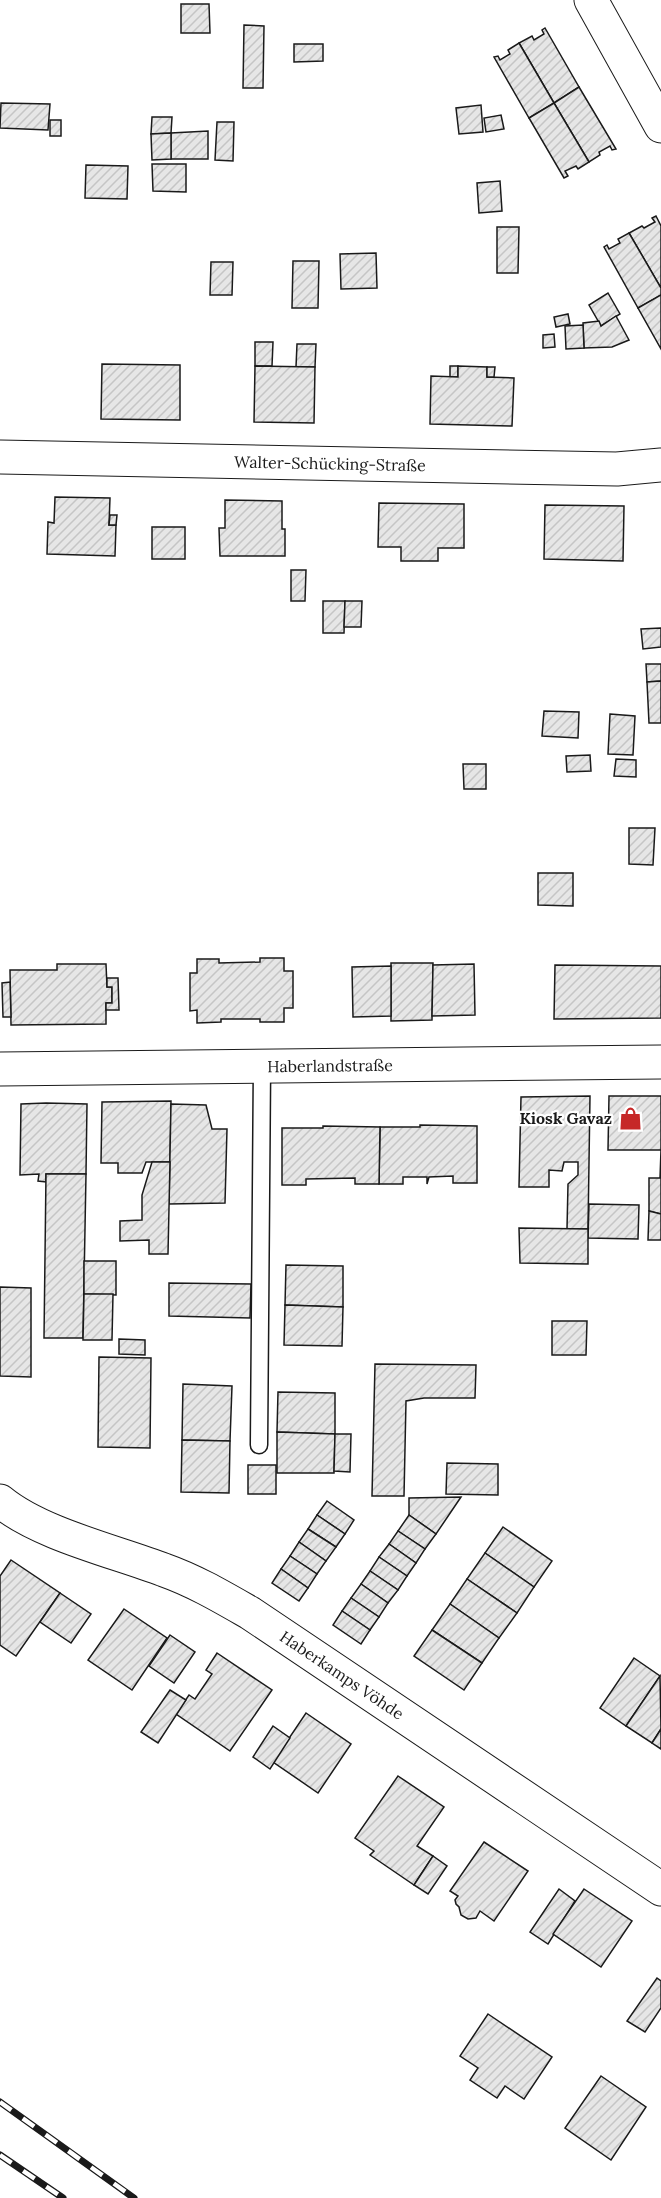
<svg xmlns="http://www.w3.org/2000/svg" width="661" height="2198" font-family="Lora,serif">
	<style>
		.building { fill: url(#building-hatch); stroke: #1a1a1a; stroke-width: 1.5 }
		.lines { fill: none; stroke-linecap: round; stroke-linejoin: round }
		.lane-casing { stroke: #1a1a1a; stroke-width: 19 }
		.street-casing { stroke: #1a1a1a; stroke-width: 35 }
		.secondary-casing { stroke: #1a1a1a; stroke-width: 35 }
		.lane { stroke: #fff; stroke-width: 16 }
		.street { stroke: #fff; stroke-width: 33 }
		.secondary { stroke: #fff; stroke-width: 33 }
		.rail-casing { stroke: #1a1a1a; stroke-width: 7 }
		.rail { stroke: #fff; stroke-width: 4.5; stroke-dasharray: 14; stroke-linecap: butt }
		.labels { text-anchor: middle; stroke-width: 4.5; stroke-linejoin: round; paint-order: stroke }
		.street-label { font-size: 16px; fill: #1a1a1a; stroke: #fff }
		.poi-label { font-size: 16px; font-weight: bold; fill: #1a1a1a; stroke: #fff; text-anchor: end }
	</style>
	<defs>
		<pattern id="building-hatch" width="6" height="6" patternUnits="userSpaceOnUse" patternTransform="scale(1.5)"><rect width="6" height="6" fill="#e6e6e6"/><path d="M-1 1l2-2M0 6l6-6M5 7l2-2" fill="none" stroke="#c5c5c5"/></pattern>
	</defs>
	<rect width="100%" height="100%" fill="#fff"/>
	<!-- building -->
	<g class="building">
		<polygon points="181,4 209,4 210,33 181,33"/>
		<polygon points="244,25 264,26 263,88 243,88"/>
		<polygon points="545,28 579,87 554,103 519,43 532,36 534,40 544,34 542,30"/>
		<polygon points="519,43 554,103 529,118 494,57 498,56 500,60 510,54 508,50"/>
		<polygon points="294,44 323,44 323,61 294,62"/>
		<polygon points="579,87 616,149 612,150 610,146 599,152 600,155 589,162 554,103"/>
		<polygon points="1,103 50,104 48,130 0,128"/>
		<polygon points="554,103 589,162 578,169 576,166 565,171 568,176 564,178 529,118"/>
		<polygon points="481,105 483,132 459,134 456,108"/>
		<polygon points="501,115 504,129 486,132 484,118"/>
		<polygon points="152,117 172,117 171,133 151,134"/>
		<rect x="50" y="120" width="11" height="16"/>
		<polygon points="217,122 234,122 233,161 215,160"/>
		<polygon points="208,131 208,159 171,159 171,133"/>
		<polygon points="171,133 171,159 152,160 151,134"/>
		<polygon points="152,164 186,164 186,192 153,191"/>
		<polygon points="86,165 128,166 127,199 85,198"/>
		<polygon points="500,181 502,211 479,213 477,183"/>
		<polygon points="656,216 661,226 661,288 629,233 642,226 644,228 655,222 652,218"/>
		<polygon points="497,227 519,227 518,273 497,273"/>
		<polygon points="629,233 661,288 661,295 638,308 604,247 607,245 609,249 620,243 618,239"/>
		<polygon points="376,253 377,288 341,289 340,254"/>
		<polygon points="293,261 319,261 318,308 292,308"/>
		<polygon points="211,262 233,262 232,295 210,295"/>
		<polygon points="608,293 620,314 601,326 589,305"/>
		<polygon points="661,295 661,349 638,308"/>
		<polygon points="568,314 570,324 556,327 554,317"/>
		<polygon points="616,316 629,340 612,347 584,348 583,323 599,321 601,326"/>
		<polygon points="583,325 584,348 566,349 565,326"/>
		<polygon points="554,334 555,347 543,348 543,335"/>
		<polygon points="255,342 273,342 272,366 255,366"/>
		<polygon points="297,344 316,344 315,367 296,367"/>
		<polygon points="102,364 180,365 180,420 101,419"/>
		<polygon points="255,366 315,367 314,423 254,422"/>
		<rect x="450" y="366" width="8" height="11"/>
		<polygon points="458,366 487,367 487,377 514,378 512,426 430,424 431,376 458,377"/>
		<polygon points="487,367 495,367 494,377 487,377"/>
		<polygon points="55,497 110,498 109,525 116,525 115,556 47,554 48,522 54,523"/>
		<polygon points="225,500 282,501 282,529 285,529 285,556 220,556 219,528 225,528"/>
		<polygon points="379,503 464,504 464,548 438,548 438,561 401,561 401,547 378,547"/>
		<polygon points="545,505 624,506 623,561 544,559"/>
		<polygon points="110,515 117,515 116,525 109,525"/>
		<rect x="152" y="527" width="33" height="32"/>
		<polygon points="291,570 306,570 305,601 291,601"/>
		<polygon points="323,601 345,601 344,633 323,633"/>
		<polygon points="345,601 362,601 361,627 344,627"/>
		<polygon points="661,628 661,647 643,649 641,629"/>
		<polygon points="646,664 661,664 661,681 647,682"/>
		<polygon points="661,681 661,723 649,723 647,682"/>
		<polygon points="544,711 579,712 578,738 542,736"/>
		<polygon points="610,714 635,716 633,755 608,754"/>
		<polygon points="590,755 591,771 567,772 566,756"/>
		<polygon points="616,759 636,760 636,777 614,776"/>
		<polygon points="463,764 486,764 486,789 464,789"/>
		<polygon points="629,828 655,828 653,865 629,864"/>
		<polygon points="538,873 573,873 573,906 538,905"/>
		<polygon points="260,958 284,958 284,971 293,971 293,1008 284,1008 284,1022 260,1022 260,1019 221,1019 221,1022 197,1023 197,1010 190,1011 190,973 197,973 197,959 219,959 219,963 260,962"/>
		<polygon points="391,963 433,963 432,1020 391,1021"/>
		<polygon points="57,964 106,964 107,987 112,987 112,1003 106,1003 106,1024 11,1025 10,970 57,970"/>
		<polygon points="474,964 475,1015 432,1016 433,965"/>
		<polygon points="555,965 661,966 661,1018 554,1019"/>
		<polygon points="391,966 391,1016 353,1017 352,967"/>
		<polygon points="107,978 118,978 119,1010 106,1010 106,1003 112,1003 112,987 107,987"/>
		<polygon points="10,982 11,1017 3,1017 2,983"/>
		<polygon points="590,1096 588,1229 567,1229 568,1184 578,1175 578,1162 564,1162 562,1171 549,1170 549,1187 519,1187 521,1097"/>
		<polygon points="609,1096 661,1096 661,1150 608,1150"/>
		<polygon points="171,1101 170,1162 146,1162 142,1173 118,1173 118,1163 101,1163 102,1102"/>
		<polygon points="46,1103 87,1104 86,1174 46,1174 46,1182 38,1181 39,1174 20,1175 21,1104"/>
		<polygon points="171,1104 206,1105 212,1129 227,1129 225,1203 169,1204"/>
		<polygon points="420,1125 477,1126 477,1183 453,1183 453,1176 429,1177 427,1184 427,1177 403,1177 403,1184 379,1184 380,1127 420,1127"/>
		<polygon points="323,1126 380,1127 379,1184 355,1184 355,1178 306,1179 306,1185 282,1185 282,1128 323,1128"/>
		<polygon points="661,1150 661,1214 649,1211 649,1178 660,1178"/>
		<polygon points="152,1162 170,1162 168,1254 149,1254 149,1240 120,1241 120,1221 142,1220 142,1195"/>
		<polygon points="46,1174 86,1174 83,1338 44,1338"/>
		<polygon points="589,1204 639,1205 638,1239 588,1238"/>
		<polygon points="649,1211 661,1214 661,1240 648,1240"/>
		<polygon points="519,1228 588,1229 588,1264 520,1263"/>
		<polygon points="84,1261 116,1261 116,1295 84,1294"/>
		<polygon points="286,1265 343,1266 343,1307 285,1305"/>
		<polygon points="169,1283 251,1284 250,1318 169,1316"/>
		<polygon points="0,1287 31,1288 31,1377 0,1376"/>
		<polygon points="84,1294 113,1294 112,1340 83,1340"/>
		<polygon points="285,1305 343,1307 342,1346 284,1345"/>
		<polygon points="552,1321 587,1321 586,1355 552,1355"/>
		<polygon points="119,1339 145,1340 145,1355 119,1354"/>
		<polygon points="99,1357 151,1358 150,1448 98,1447"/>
		<polygon points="375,1364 476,1365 475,1398 424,1398 406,1401 404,1496 372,1496"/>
		<polygon points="183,1384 232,1386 230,1441 182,1440"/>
		<polygon points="278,1392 335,1393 335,1434 277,1432"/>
		<polygon points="277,1432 335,1434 334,1473 277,1473"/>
		<polygon points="335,1434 351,1434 350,1472 334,1471"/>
		<polygon points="182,1440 230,1441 229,1493 181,1492"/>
		<polygon points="447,1463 498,1464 498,1495 446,1494"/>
		<rect x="248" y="1465" width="28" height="29"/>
		<polygon points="461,1497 436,1534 409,1515 409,1498"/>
		<polygon points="327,1501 354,1520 345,1534 317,1515"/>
		<polygon points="317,1515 345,1534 336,1547 308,1529"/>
		<polygon points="409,1515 436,1534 425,1549 398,1531"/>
		<polygon points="503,1527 552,1561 534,1587 485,1553"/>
		<polygon points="308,1529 336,1547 326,1561 299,1542"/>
		<polygon points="398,1531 425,1549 416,1563 389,1544"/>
		<polygon points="299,1542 326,1561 317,1574 290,1556"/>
		<polygon points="389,1544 416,1563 407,1576 379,1557"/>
		<polygon points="485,1553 534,1587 517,1613 467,1579"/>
		<polygon points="290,1556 317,1574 308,1588 281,1569"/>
		<polygon points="379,1557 407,1576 398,1590 370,1571"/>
		<polygon points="11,1560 60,1593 16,1656 0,1645 0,1576"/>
		<polygon points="281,1569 308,1588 299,1601 272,1583"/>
		<polygon points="370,1571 398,1590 388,1603 361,1584"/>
		<polygon points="467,1579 517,1613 499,1638 450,1604"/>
		<polygon points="361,1584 388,1603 379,1617 351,1598"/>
		<polygon points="60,1593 91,1614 71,1643 40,1622"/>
		<polygon points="351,1598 379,1617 370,1630 342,1611"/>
		<polygon points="450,1604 499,1638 482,1663 432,1630"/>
		<polygon points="124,1609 167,1638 132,1690 88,1660"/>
		<polygon points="342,1611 370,1630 361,1644 333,1625"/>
		<polygon points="432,1630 482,1663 464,1690 414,1656"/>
		<polygon points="170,1635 195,1652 174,1683 149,1666"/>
		<polygon points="217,1653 272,1690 230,1751 176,1714 189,1695 195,1699 212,1674 206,1670"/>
		<polygon points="634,1658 660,1676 626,1726 600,1708"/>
		<polygon points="660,1676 661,1729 652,1743 626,1726"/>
		<polygon points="170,1690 186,1700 158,1743 141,1732"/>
		<polygon points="306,1713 351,1744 318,1793 273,1762"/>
		<polygon points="273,1726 290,1738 270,1769 253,1757"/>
		<polygon points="661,1729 661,1749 652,1743"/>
		<polygon points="398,1776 444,1807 417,1846 433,1856 414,1885 370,1855 374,1851 355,1838"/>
		<polygon points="484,1842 528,1871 494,1921 480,1911 476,1918 468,1919 461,1915 459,1907 456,1904 455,1900 458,1896 450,1891"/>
		<polygon points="433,1856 447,1866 428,1894 414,1885"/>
		<polygon points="559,1889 575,1901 548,1944 530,1932"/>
		<polygon points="584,1889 632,1921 601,1967 553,1934"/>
		<polygon points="657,1978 661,1981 661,2008 645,2032 627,2021"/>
		<polygon points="488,2014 552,2057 524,2099 505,2086 497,2098 470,2080 478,2068 460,2056"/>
		<polygon points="601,2076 646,2107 611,2160 565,2128"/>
	</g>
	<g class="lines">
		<defs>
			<polyline id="lane" points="259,1445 262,1065"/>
			<g id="street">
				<polyline points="591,0 661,126"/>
				<path id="s1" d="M0 457 617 469 661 465"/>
				<path id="s2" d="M0 1501C40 1534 114 1551 164 1570 195 1581 222 1597 250 1613L661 1889"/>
			</g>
			<g id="secondary">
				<path id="s3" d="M0 1069 661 1062"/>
			</g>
		</defs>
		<!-- lane casing -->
		<use href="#lane" class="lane-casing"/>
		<!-- street casing -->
		<use href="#street" class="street-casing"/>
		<!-- secondary casing -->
		<use href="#secondary" class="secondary-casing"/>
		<!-- lane -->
		<use href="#lane" class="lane"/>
		<!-- street -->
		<use href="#street" class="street"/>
		<!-- secondary -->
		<use href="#secondary" class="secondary"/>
		<defs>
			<g id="rail">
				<polyline points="0,2102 134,2198"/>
				<polyline points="0,2155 63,2198"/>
			</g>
		</defs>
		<!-- rail casing -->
		<use href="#rail" class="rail-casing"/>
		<!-- rail -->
		<use href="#rail" class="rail"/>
	</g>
	<!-- icons -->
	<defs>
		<symbol id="shop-bare" viewBox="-9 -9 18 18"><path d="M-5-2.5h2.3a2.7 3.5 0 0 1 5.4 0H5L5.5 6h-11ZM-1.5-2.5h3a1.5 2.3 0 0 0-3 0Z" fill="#c62828" stroke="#fff" stroke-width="2.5" paint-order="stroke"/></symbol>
	</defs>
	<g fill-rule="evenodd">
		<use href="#shop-bare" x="614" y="1102" width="33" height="33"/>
	</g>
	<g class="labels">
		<!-- street labels -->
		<g class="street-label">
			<text dy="6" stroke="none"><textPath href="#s1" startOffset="330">Walter-Schücking-Straße</textPath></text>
			<text dy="6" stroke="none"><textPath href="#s3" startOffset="330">Haberlandstraße</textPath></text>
			<text dy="6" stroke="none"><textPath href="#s2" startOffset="386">Haberkamps Vöhde</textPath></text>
		</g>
		<!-- poi labels -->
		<g class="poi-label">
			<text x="612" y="1124">Kiosk Gavaz</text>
		</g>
	</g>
</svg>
